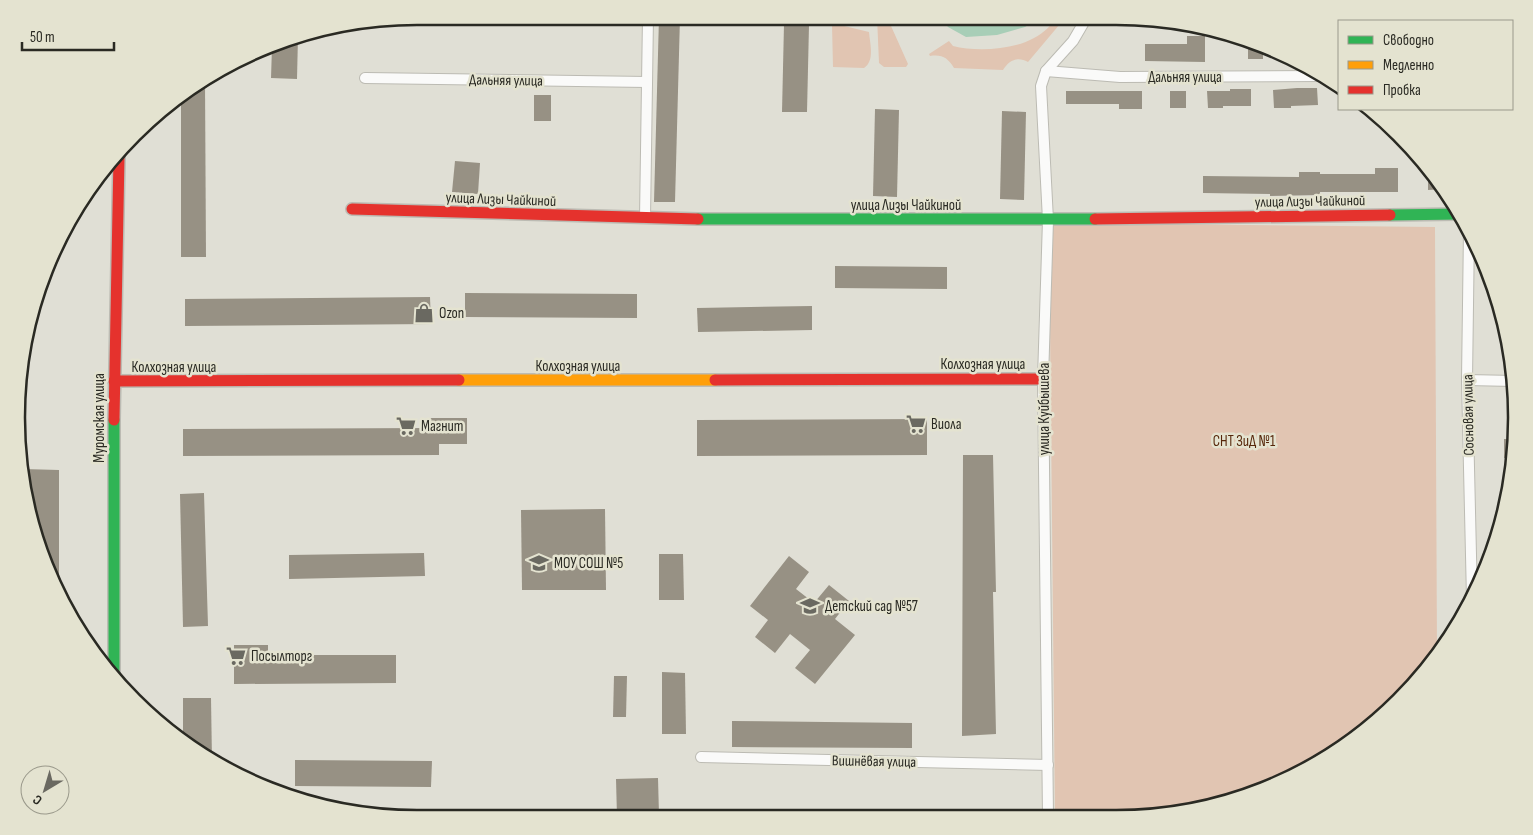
<svg xmlns="http://www.w3.org/2000/svg" width="1533" height="835" font-family="'Sofia Sans Condensed',sans-serif">
	<style>
		.green { fill: #e1c5b2 }
		.water { fill: #a8ceb7 }
		.building { fill: #979184 }
		.lines { fill: none; stroke-linecap: round; stroke-linejoin: round }
		.street-casing { stroke: #bcbbb3; stroke-width: 12 }
		.fast-casing { stroke: #bcbbb3; stroke-width: 14 }
		.slow-casing { stroke: #bcbbb3; stroke-width: 14 }
		.jam-casing { stroke: #bcbbb3; stroke-width: 14 }
		.street { stroke: #fafaf9; stroke-width: 10 }
		.fast { stroke: #30b455; stroke-width: 11 }
		.slow { stroke: #ff9f0a; stroke-width: 11 }
		.jam { stroke: #e5322d; stroke-width: 11 }
		.labels { text-anchor: middle; stroke-width: 5; stroke-linejoin: round; paint-order: stroke }
		.street-label { font-size: 15px; fill: #2a2a23; stroke: #e4e3d0 }
		.poi-label { font-size: 15px; fill: #2a2a23; stroke: #e4e3d0; text-anchor: start }
		.park-label { font-size: 15px; fill: #56270a; stroke: #e4e3d0 }
		.rim { fill: none; stroke: #2a2a23; stroke-width: 2.5 }
	</style>
	<rect width="100%" height="100%" fill="#e0dfd5"/>
	<!-- green -->
	<g class="green">
		<polygon points="877,17 887,17 908,64 906,67 884,67 879,63"/>
		<path d="M1058 17 1065 18 1028 62C1018 56 1009 60 1003 70L954 68C948 58 942 54 930 56L929 54 949 41 953 46C976 52 1013 50 1034 38 1044 33 1051 25 1058 17Z"/>
		<path d="M836 24 869 32C870 44 875 61 864 68L833 67 832 25Z"/>
		<polygon points="1049,223 1435,227 1437,655 1417,682 1339,751 1269,788 1168,815 1055,816"/>
	</g>
	<!-- water -->
	<polygon class="water" points="939,17 1042,17 1025,27 997,35 966,37 948,27"/>
	<!-- building -->
	<g class="building">
		<polygon points="659,17 680,17 675,202 654,202"/>
		<polygon points="784,24 809,25 807,112 782,112"/>
		<polygon points="298,36 297,79 271,78 272,46 288,38"/>
		<polygon points="1187,36 1205,36 1205,62 1145,61 1145,44 1187,44"/>
		<polygon points="1248,42 1263,48 1263,59 1248,59"/>
		<polygon points="205,82 206,257 181,257 181,95"/>
		<polygon points="1297,88 1317,88 1318,105 1291,106 1291,108 1274,108 1273,90"/>
		<polygon points="1230,89 1251,89 1251,106 1223,106 1223,108 1208,108 1207,91 1230,91"/>
		<polygon points="1066,91 1142,91 1142,109 1119,109 1119,104 1066,104"/>
		<rect x="1170" y="91" width="16" height="17"/>
		<rect x="534" y="95" width="17" height="26"/>
		<polygon points="875,109 899,110 897,197 873,196"/>
		<polygon points="1002,111 1026,112 1024,200 1000,199"/>
		<polygon points="455,161 480,163 478,194 452,192"/>
		<polygon points="1428,167 1434,173 1444,189 1428,190"/>
		<polygon points="1375,168 1398,168 1398,192 1320,192 1320,195 1270,196 1270,194 1203,193 1203,176 1299,177 1299,172 1320,172 1320,174 1375,174"/>
		<polygon points="835,266 947,267 947,289 835,288"/>
		<polygon points="465,293 637,294 637,318 465,317"/>
		<polygon points="430,297 431,324 185,326 185,299"/>
		<polygon points="812,306 812,330 698,332 697,308"/>
		<polygon points="430,418 467,418 467,444 439,444 439,455 183,456 183,429 430,428"/>
		<polygon points="927,419 927,455 697,456 697,420"/>
		<polygon points="1504,439 1514,439 1514,459 1504,458"/>
		<polygon points="963,455 993,455 996,592 993,592 996,734 962,736"/>
		<polygon points="23,469 59,470 59,578 51,578 47,571"/>
		<polygon points="204,493 208,626 183,627 180,494"/>
		<polygon points="605,509 606,590 522,590 521,510"/>
		<polygon points="424,553 425,576 289,579 289,555"/>
		<polygon points="659,554 683,554 684,600 659,600"/>
		<polygon points="789,556 809,572 796,589 814,603 829,585 849,601 835,619 855,635 815,684 795,668 810,650 790,634 775,653 755,637 768,620 750,606"/>
		<polygon points="234,645 268,645 268,655 396,655 396,683 234,684"/>
		<polygon points="662,672 685,673 686,734 662,734"/>
		<polygon points="614,676 627,676 626,717 613,717"/>
		<polygon points="183,698 211,698 212,761 183,737"/>
		<polygon points="732,721 912,723 912,748 732,747"/>
		<polygon points="295,760 432,761 431,787 295,786"/>
		<polygon points="658,778 659,815 617,817 616,779"/>
	</g>
	<g class="lines">
		<defs>
			<g id="street">
				<polyline points="1046,71 1120,77 1324,76"/>
				<polyline points="365,78 647,82"/>
				<polyline points="645,218 648,17"/>
				<polyline points="1469,230 1467,380 1472,599"/>
				<polyline points="1467,380 1514,381"/>
				<polyline points="701,757 1048,765"/>
				<polyline points="1048,816 1043,379 1048,220 1041,86 1046,71 1073,41 1087,17"/>
			</g>
			<g id="fast">
				<polyline points="1390,215 1459,214"/>
				<polyline points="698,219 1095,219"/>
				<polyline points="114,420 114,679"/>
			</g>
			<polyline id="slow" points="459,380 715,380"/>
			<g id="jam">
				<polyline points="352,209 698,219"/>
				<polyline points="1095,219 1390,215"/>
				<polyline points="715,380 1043,379"/>
				<polyline points="114,381 459,380"/>
				<polyline points="114,420 119,157"/>
			</g>
		</defs>
		<!-- street casing -->
		<use href="#street" class="street-casing"/>
		<!-- fast casing -->
		<use href="#fast" class="fast-casing"/>
		<!-- slow casing -->
		<use href="#slow" class="slow-casing"/>
		<!-- jam casing -->
		<use href="#jam" class="jam-casing"/>
		<!-- street -->
		<use href="#street" class="street"/>
		<!-- fast -->
		<use href="#fast" class="fast"/>
		<!-- slow -->
		<use href="#slow" class="slow"/>
		<!-- jam -->
		<use href="#jam" class="jam"/>
	</g>
	<!-- icons -->
	<defs>
		<symbol id="shop-bare" viewBox="-9 -9 18 18"><path d="M-5-2.5h2.3a2.7 3.5 0 0 1 5.4 0H5L5.5 6h-11ZM-1.5-2.5h3a1.5 2.3 0 0 0-3 0Z" fill="#6a6961" stroke="#e4e3d0" stroke-width="2.5" paint-order="stroke"/></symbol>
		<symbol id="supermarket-bare" viewBox="-9 -9 18 18"><path d="M-6-5.5h2.5l.6 2H6L4.5 2H-2.5L-4.4-4H-6ZM-1.5 3.2a1.3 1.3 0 1 0 .1 0ZM3 3.2a1.3 1.3 0 1 0 .1 0Z" fill="#6a6961" stroke="#e4e3d0" stroke-width="2.5" paint-order="stroke"/></symbol>
		<symbol id="school-bare" viewBox="-9 -9 18 18"><path d="M0-5L7-2L0 1L-7-2ZM-4 1L0 2.5L4 1V4Q0 6-4 4Z" fill="#6a6961" stroke="#e4e3d0" stroke-width="2.5" paint-order="stroke"/></symbol>
	</defs>
	<g fill-rule="evenodd">
		<use href="#shop-bare" x="410" y="299" width="28" height="28"/>
		<use href="#supermarket-bare" x="902" y="410" width="28" height="28"/>
		<use href="#supermarket-bare" x="392" y="412" width="28" height="28"/>
		<use href="#school-bare" x="525" y="549" width="28" height="28"/>
		<use href="#school-bare" x="796" y="592" width="28" height="28"/>
		<use href="#supermarket-bare" x="222" y="642" width="28" height="28"/>
	</g>
	<g class="labels">
		<!-- street labels -->
		<g class="street-label">
			<text x="1185" y="82">Дальняя улица</text>
			<text transform="translate(506 80) rotate(1)" y="5">Дальняя улица</text>
			<text transform="translate(501 199) rotate(2)" y="5">улица Лизы Чайкиной</text>
			<text transform="translate(1310 201) rotate(-1)" y="5">улица Лизы Чайкиной</text>
			<text x="906" y="210">улица Лизы Чайкиной</text>
			<text x="983" y="369">Колхозная улица</text>
			<text x="578" y="371">Колхозная улица</text>
			<text x="174" y="372">Колхозная улица</text>
			<text transform="translate(1044 409) rotate(-90)" y="5">улица Куйбышева</text>
			<text transform="translate(1468 415) rotate(-91)" y="5">Сосновая улица</text>
			<text transform="translate(99 418) rotate(-90)" y="5">Муромская улица</text>
			<text transform="translate(874 761) rotate(1)" y="5">Вишнёвая улица</text>
		</g>
		<!-- poi labels -->
		<g class="poi-label">
			<text x="439" y="318">Ozon</text>
			<text x="931" y="429">Виола</text>
			<text x="421" y="431">Магнит</text>
			<text x="554" y="568">МОУ СОШ №5</text>
			<text x="825" y="611">Детский сад №57</text>
			<text x="251" y="661">Посылторг</text>
		</g>
		<!-- park labels -->
		<g class="park-label">
			<text x="1244" y="446">СНТ ЗиД №1</text>
		</g>
	</g>
	<!-- crop -->
	<path d="M0 0H1533V835H0ZM417 25H1116A392 392 0 0 1 1508 417V418A392 392 0 0 1 1116 810H417A392 392 0 0 1 25 418V417A392 392 0 0 1 417 25Z" fill="#e4e3d0" fill-rule="evenodd"/>
	<path class="rim" d="M417 25H1116A392 392 0 0 1 1508 417V418A392 392 0 0 1 1116 810H417A392 392 0 0 1 25 418V417A392 392 0 0 1 417 25Z"/>
	<!-- legend -->
	<rect x="1338" y="20" width="175" height="90" fill="#e4e3d0" stroke="#9a998b"/>
	<rect x="1348" y="36" width="25" height="8" fill="#30b455" stroke="#9a998b"/>
	<text x="1383" y="45" font-size="15" fill="#2a2a23">Свободно</text>
	<rect x="1348" y="61" width="25" height="8" fill="#ff9f0a" stroke="#9a998b"/>
	<text x="1383" y="70" font-size="15" fill="#2a2a23">Медленно</text>
	<rect x="1348" y="86" width="25" height="8" fill="#e5322d" stroke="#9a998b"/>
	<text x="1383" y="95" font-size="15" fill="#2a2a23">Пробка</text>
	<!-- north arrow -->
	<g transform="translate(45 790) rotate(218)"><circle r="24" fill="#e4e3d0" stroke="#9a998b"/>
	<path d="M0-4L9 19L0 12L-9 19Z" fill="#6a6961"/>
	<text y="-8" font-size="14" font-weight="bold" text-anchor="middle" fill="#2a2a23">С</text>
	</g>
	<!-- scale -->
	<path d="M22 42v8h92v-8" fill="none" stroke="#2a2a23" stroke-width="2.5"/>
	<text x="30" y="42" font-size="15" fill="#2a2a23" stroke="#e4e3d0" stroke-width="4" paint-order="stroke">50 m</text>
</svg>
